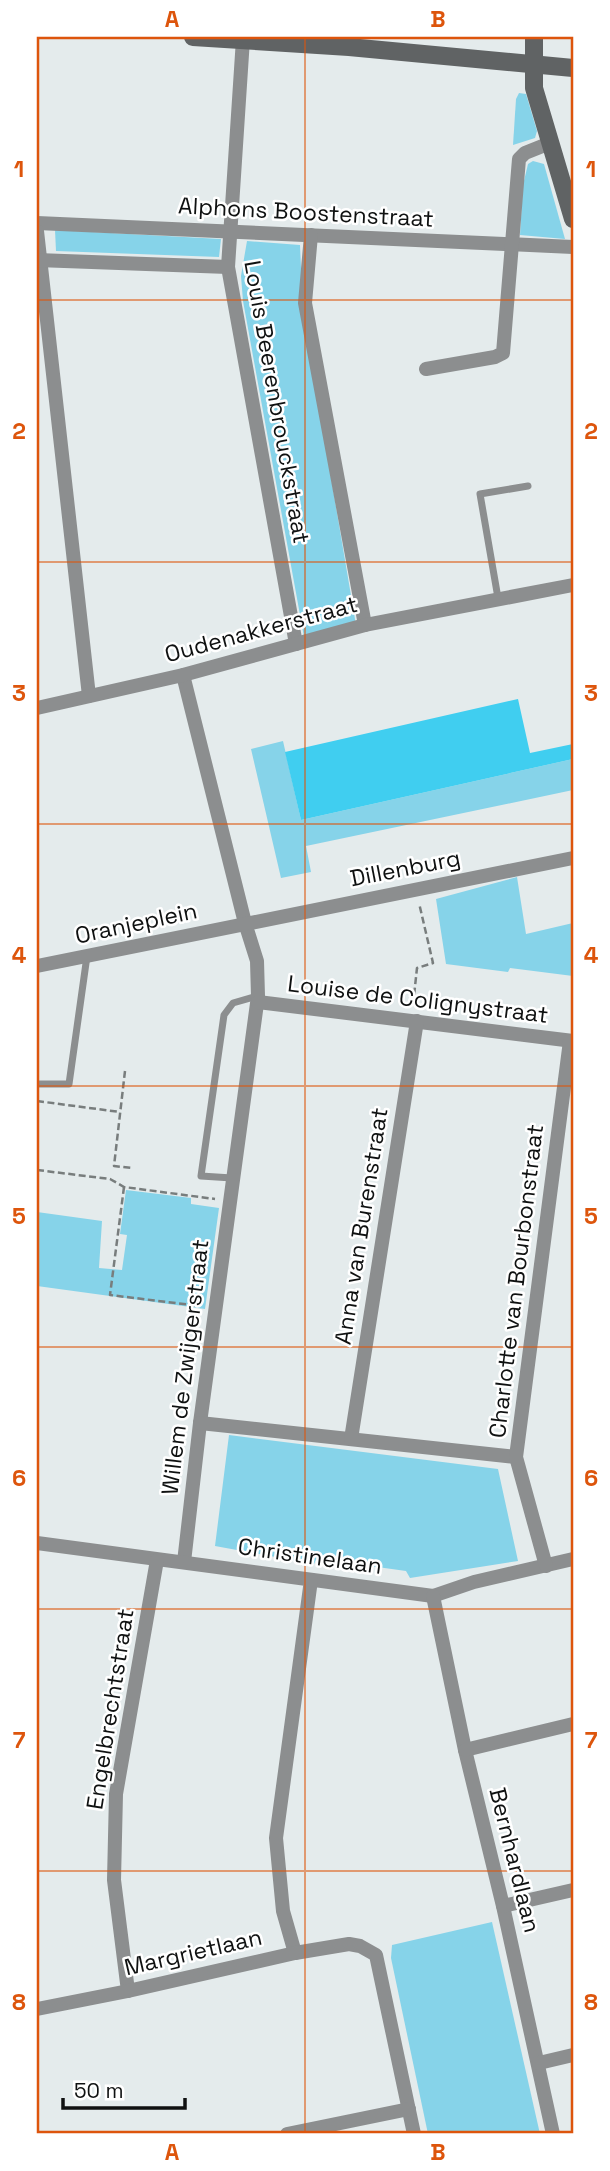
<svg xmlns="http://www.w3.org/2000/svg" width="610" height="2171" font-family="'Space Grotesk',sans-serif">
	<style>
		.green { fill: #86d3e9 }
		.forest { fill: #40cef0 }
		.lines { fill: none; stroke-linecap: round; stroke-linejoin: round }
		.path { stroke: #787d7d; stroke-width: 2.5; stroke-dasharray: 7 3.5; stroke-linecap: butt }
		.lane { stroke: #8c8e8f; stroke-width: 7 }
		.street { stroke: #8c8e8f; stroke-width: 14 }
		.secondary { stroke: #606364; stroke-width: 18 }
		.grid { fill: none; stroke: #dd550c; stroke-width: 2; stroke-opacity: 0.55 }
		.labels { text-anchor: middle; stroke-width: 5; stroke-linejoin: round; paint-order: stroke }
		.street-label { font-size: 23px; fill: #0f1111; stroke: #fff }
		.neatline { fill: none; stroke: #dd550c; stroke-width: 2.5 }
		.grid-label { font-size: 23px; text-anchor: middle; font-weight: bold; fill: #dd550c }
	</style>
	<rect width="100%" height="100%" fill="#e4ebec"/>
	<!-- green -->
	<g class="green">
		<polygon points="519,93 526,94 537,131 535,138 513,145 516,99"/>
		<polygon points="533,161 544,164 565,239 520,235 523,185 528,164"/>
		<polygon points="55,230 221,239 219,257 56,251"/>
		<polygon points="247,241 300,245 303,312 356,625 304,637 243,301 241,276"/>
		<polygon points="283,741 301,820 573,759 573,790 306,846 311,872 281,878 251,749"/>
		<polygon points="517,877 526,934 573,923 573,976 510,968 508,972 446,964 436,899"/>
		<polygon points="126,1190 191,1198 191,1204 219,1208 205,1309 37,1286 37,1212 102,1221 99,1268 122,1270 127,1235 120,1234"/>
		<polygon points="229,1435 498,1469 518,1561 410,1578 406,1571 320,1559 318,1555 314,1564 215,1546"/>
		<polygon points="492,1922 540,2134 428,2134 391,1958 392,1945"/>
	</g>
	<!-- forest -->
	<polygon class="forest" points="518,699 530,753 573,744 573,759 301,820 285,752"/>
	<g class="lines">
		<!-- path -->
		<g class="path">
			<polyline points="413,1005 417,968 433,963 419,903"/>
			<polyline points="125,1071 114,1166 132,1168"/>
			<polyline points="37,1101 120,1112"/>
			<polyline points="37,1170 110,1179 124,1187 215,1199"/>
			<polyline points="124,1187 110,1295 200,1306"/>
		</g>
		<!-- lane -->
		<g class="lane">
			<polyline points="498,598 480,494 528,486"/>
			<polyline points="37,1084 69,1084 87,956"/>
			<polyline points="232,1178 201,1176 224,1015 233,1003 257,996"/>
		</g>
		<!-- street -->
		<g class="street">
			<polyline points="243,39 228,267 296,644"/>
			<polyline points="37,223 573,247"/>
			<polyline points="37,231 89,696"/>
			<polyline points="311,235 305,303 365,625"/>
			<polyline points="37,260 228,267"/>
			<polyline points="426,369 495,357 503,353 519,159 525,153 550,143"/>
			<polyline points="183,675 245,923 257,961 258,996 200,1423 184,1562"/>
			<polyline points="37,708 183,675 365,625 573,585"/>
			<polyline points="37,966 573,858"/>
			<polyline points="258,1002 573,1041"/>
			<polyline points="200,1423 516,1457"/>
			<polyline points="351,1439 417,1021"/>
			<polyline points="37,1543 433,1596 474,1582 573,1559"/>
			<polyline points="546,1566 516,1457 570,1041"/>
			<polyline points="433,1596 465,1750 503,1906 553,2134"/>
			<polyline points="465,1750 573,1724"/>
			<polyline points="503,1906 573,1890"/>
			<polyline points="295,1953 283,1911 276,1838 311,1580"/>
			<polyline points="128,1991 114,1880 116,1794 157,1560"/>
			<polyline points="37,2009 128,1991 295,1953 349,1944 360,1946 376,1955 414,2134"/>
			<polyline points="539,2063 573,2055"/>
			<polyline points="287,2134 409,2109"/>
		</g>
		<!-- secondary -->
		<g class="secondary">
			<polyline points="193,37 349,47 573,68"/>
			<polyline points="534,37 534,88 573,219"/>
		</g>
	</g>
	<!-- grid -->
	<path class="grid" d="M305 37V2134M37 300H573M37 562H573M37 824H573M37 1086H573M37 1347H573M37 1609H573M37 1871H573"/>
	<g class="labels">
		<!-- street labels -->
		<g class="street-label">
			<text transform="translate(306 212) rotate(3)" y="8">Alphons Boostenstraat</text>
			<text transform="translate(277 402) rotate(80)" y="8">Louis Beerenbrouckstraat</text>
			<text transform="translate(261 629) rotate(-15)" y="8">Oudenakkerstraat</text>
			<text transform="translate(405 868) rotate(-11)" y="8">Dillenburg</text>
			<text transform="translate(136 923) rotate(-12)" y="8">Oranjeplein</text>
			<text transform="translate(418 999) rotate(7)" y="8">Louise de Colignystraat</text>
			<text transform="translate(361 1226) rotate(-81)" y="8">Anna van Burenstraat</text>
			<text transform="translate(516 1281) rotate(-83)" y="8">Charlotte van Bourbonstraat</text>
			<text transform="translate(185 1367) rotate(-83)" y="8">Willem de Zwijgerstraat</text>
			<text transform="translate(310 1556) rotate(8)" y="8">Christinelaan</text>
			<text transform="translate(110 1709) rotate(-81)" y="8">Engelbrechtstraat</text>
			<text transform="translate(515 1860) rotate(76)" y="8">Bernhardlaan</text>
			<text transform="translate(193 1952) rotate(-13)" y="8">Margrietlaan</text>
		</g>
	</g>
	<!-- border -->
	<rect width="610" height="2171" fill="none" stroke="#ffffff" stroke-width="77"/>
	<!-- scale -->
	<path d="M63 2098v10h122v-10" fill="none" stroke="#0f1111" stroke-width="3.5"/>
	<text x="74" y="2098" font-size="21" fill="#0f1111" stroke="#ffffff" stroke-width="5" paint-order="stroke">50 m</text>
	<rect x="38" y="38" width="534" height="2094" class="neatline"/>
	<g class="grid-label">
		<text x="172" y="27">A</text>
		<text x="438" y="27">B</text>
		<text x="19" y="177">1</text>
		<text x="591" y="177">1</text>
		<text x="19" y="439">2</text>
		<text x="591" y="439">2</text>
		<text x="19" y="701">3</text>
		<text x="591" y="701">3</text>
		<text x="19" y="963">4</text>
		<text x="591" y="963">4</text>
		<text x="19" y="1224">5</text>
		<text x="591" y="1224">5</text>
		<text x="19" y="1486">6</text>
		<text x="591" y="1486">6</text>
		<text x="19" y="1748">7</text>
		<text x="591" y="1748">7</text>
		<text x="19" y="2010">8</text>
		<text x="591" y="2010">8</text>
		<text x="172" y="2160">A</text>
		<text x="438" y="2160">B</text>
	</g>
</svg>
